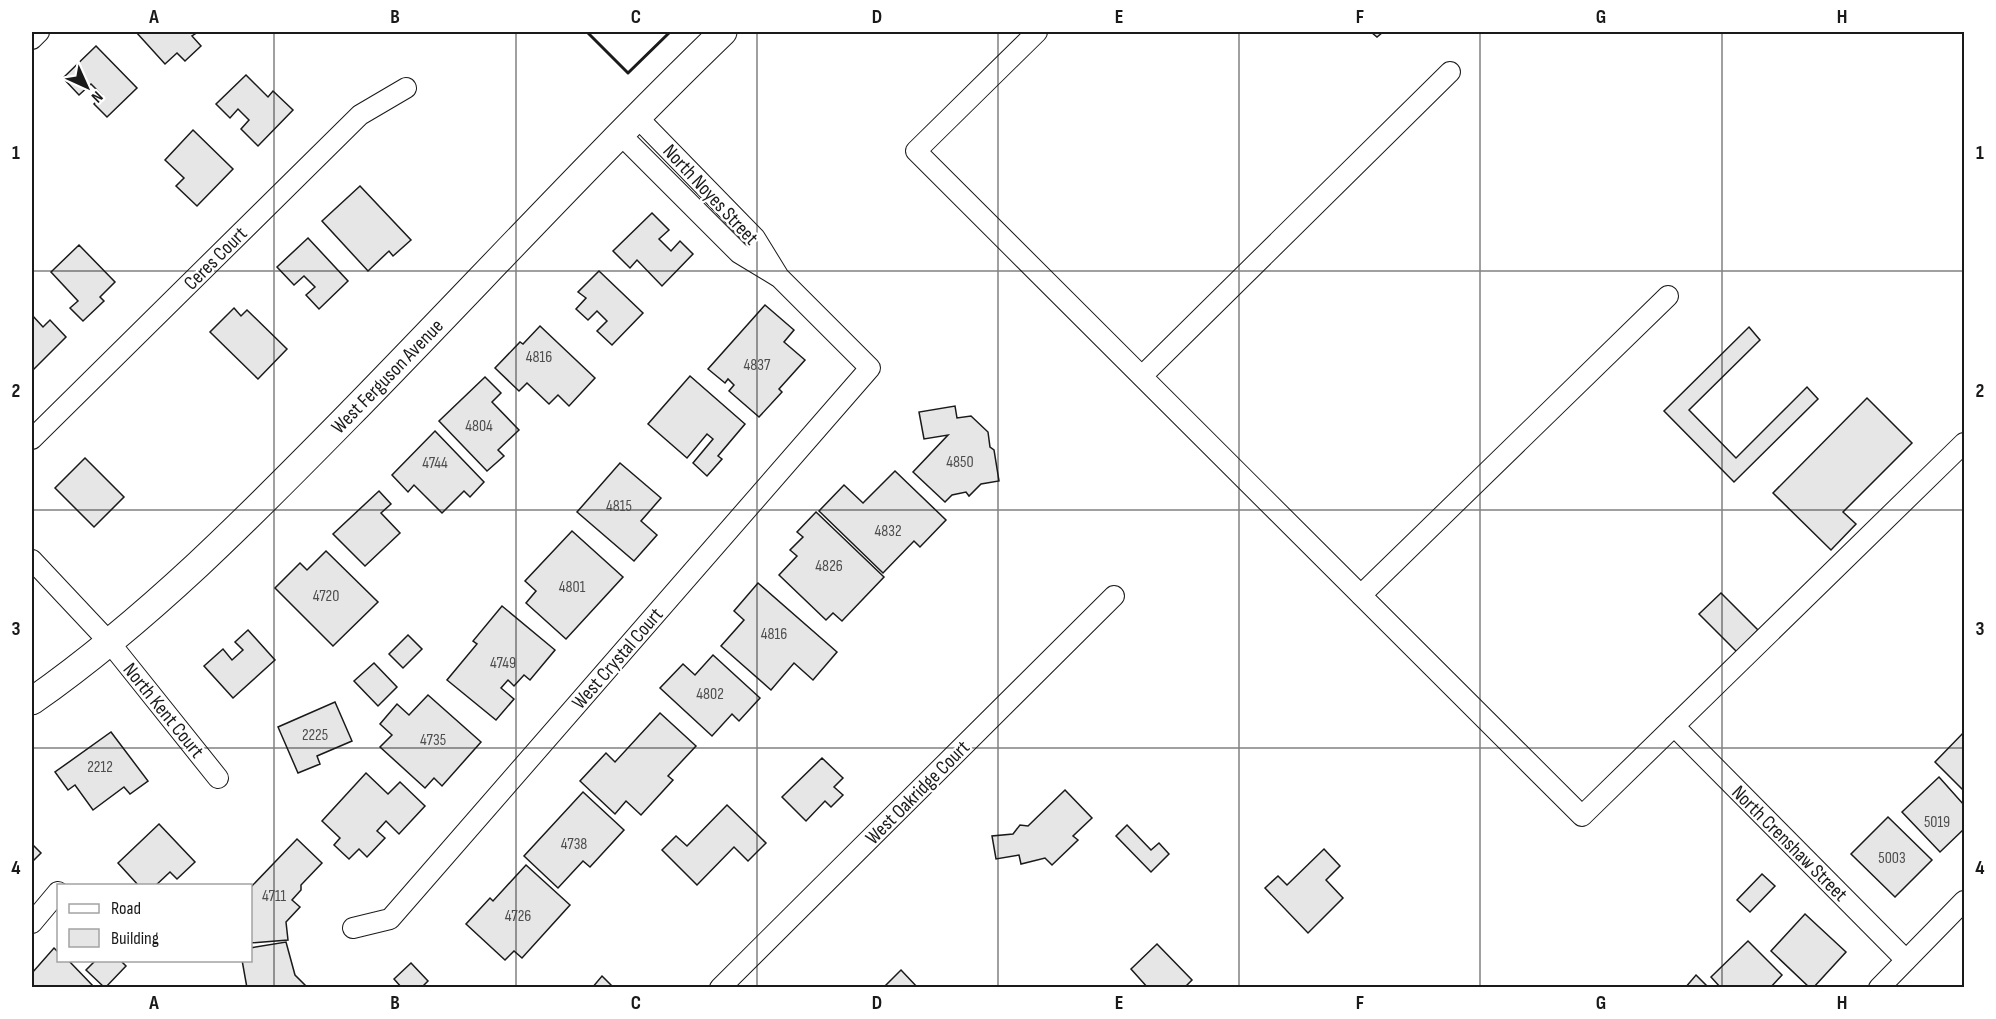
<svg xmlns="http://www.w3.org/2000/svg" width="1996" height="1019" font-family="'Sofia Sans Condensed',sans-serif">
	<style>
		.building { fill: #e6e6e6; stroke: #1a1a1a; stroke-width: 1.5 }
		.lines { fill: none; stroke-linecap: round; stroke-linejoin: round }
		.street-casing { stroke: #1a1a1a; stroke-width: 22 }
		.secondary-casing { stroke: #1a1a1a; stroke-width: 29 }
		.street { stroke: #fff; stroke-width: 20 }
		.secondary { stroke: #fff; stroke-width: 27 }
		.wall { stroke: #1a1a1a; stroke-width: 3 }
		.grid { fill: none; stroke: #1a1a1a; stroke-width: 1.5; stroke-opacity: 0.55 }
		.labels { text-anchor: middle; stroke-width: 4.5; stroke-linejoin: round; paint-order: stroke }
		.number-label { font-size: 16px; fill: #4d4d4d }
		.street-label { font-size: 20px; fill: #1a1a1a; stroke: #fff }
		.neatline { fill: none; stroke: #1a1a1a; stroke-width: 2 }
		.grid-label { font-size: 20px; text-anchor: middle; font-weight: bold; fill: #1a1a1a }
	</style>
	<rect width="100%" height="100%" fill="#fff"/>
	<!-- building -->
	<g class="building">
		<polygon points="136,32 198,32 192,36 201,46 185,61 177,53 165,64"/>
		<polygon points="1371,32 1383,32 1377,37"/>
		<polygon points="96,46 137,88 107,117 94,104 102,95 91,84 79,95 63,78"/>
		<polygon points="246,75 268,97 273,91 293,110 258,146 241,129 249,120 238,109 230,118 216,104"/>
		<polygon points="193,130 233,169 197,206 176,186 184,178 165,160"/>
		<polygon points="360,186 411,240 393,256 389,251 368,271 322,221"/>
		<polygon points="652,213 669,230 659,239 671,251 680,241 693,254 662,286 637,260 630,268 613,251"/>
		<polygon points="308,238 348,281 319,309 306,295 315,287 304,276 294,285 277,267"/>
		<polygon points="79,245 115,282 100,297 104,301 83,321 70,308 78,301 51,272"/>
		<polygon points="599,271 643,313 612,345 597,331 607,321 597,311 588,320 576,309 586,298 578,292"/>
		<polygon points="765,305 794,330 784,342 805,360 779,389 782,392 759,417 729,391 734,385 728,379 725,383 708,369"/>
		<polygon points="234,308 241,316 247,310 287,349 258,379 210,332"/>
		<polygon points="32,315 43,327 50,320 66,337 32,371"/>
		<polygon points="540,326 595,378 569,406 558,395 549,404 527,383 519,391 495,368 520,342 523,344"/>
		<polygon points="1749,327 1760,340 1689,410 1736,458 1807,387 1818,399 1734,482 1664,411"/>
		<polygon points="690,376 745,424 718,456 722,459 707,476 693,463 713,439 707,434 687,458 648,424"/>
		<polygon points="485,377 501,393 492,402 519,430 498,450 504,456 487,471 439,421"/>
		<polygon points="1867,398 1912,443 1843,512 1856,524 1831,550 1773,493"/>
		<polygon points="955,406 957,418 971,416 988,432 990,447 994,450 999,481 981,484 969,496 966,492 952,495 945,502 913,472 948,435 924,439 919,412"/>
		<polygon points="435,431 484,482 470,497 464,491 442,513 414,485 408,492 392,475"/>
		<polygon points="85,458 124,497 94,527 55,488"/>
		<polygon points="620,463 661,498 641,521 657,535 634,561 577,512"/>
		<polygon points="895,471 946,520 920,547 914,541 883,573 819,511 844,485 863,503"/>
		<polygon points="379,491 391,504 381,513 400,533 365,566 333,534"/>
		<polygon points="816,512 884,577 842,621 833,613 826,620 779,575 797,556 790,550 803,537 797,532"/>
		<polygon points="572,531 623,577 566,639 526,603 536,591 525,581"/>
		<polygon points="326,551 378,602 333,646 275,588 300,563 307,570"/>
		<polygon points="758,583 837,652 813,680 794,663 771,690 721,646 744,620 734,611"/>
		<polygon points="1721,593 1758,630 1737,652 1699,614"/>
		<polygon points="502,606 555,650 530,680 524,675 514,686 508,680 501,688 514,699 496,720 447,680 477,644 473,641"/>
		<polygon points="248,630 275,660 233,698 204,666 223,649 232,660 243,650 235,642"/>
		<polygon points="408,635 422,649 403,668 389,654"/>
		<polygon points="713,655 760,698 739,721 732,714 712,736 660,688 683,664 695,675"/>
		<polygon points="374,663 397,687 378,706 354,681"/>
		<polygon points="428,695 481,742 442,786 434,778 425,788 380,747 392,735 380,724 397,704 409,715"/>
		<polygon points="335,702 352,741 317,756 320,764 298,773 278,727"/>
		<polygon points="660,713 696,746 668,776 673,780 641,815 626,801 615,814 580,781 606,753 615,762"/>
		<polygon points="111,732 148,781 130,794 124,787 93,810 75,785 68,790 55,772"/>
		<polygon points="1964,732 1964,791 1935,762"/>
		<polygon points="822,758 843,778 834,787 843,795 831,807 825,801 806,821 782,797"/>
		<polygon points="366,773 388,794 400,782 425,806 399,834 386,821 377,831 385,838 367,857 359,849 349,859 334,845 340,838 322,821"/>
		<polygon points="1939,777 1964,805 1964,829 1940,852 1902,812"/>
		<polygon points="1065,790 1092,818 1073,836 1078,840 1052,865 1045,858 1021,864 1019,855 996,859 992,836 1013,834 1020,825 1028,826"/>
		<polygon points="583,792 624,830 590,867 583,861 558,888 524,856"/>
		<polygon points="727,805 766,843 748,861 734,847 697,885 662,850 676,836 687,846"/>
		<polygon points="1888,817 1932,860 1895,897 1851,854"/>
		<polygon points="159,824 195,862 177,879 170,872 155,886 139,886 118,863"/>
		<polygon points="1127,825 1151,850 1159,843 1169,854 1151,872 1116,836"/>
		<polygon points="297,839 322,863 301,885 301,890 292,900 300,907 286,922 288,940 250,943 250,888"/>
		<polygon points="32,844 41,853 32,862"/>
		<polygon points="1324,849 1340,866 1326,880 1343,898 1308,933 1265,888 1278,876 1287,885"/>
		<polygon points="526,865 570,905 522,958 514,951 505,960 466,924 490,898 493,901"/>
		<polygon points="1762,874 1775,886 1750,912 1737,900"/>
		<polygon points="1805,914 1846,952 1813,988 1810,988 1771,951"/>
		<polygon points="1748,941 1782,975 1770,988 1721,988 1711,977"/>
		<polygon points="286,942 295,975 308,988 247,988 242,960 250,960 250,948"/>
		<polygon points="1157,944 1192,980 1184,988 1148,988 1131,969"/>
		<polygon points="54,948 58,952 58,960 68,960 95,988 32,988 32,973"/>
		<polygon points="96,960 120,960 126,966 105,988 86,970"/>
		<polygon points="411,963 428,981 421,988 402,988 394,979"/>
		<polygon points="901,970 918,988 883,988"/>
		<polygon points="1696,975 1709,988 1685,988"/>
		<polygon points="602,976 614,988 592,988"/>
	</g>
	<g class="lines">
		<defs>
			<g id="street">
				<polyline points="1037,32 916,151 1582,816 1964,443"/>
				<polyline points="32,39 39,32"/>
				<polyline points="620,134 739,253 777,276"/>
				<polyline points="1142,376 1450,72"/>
				<polyline points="32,439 360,115 406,88"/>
				<polyline points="32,560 110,643 218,778"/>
				<polyline points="1361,595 1668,296"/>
				<polyline points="1674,726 1906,960"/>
				<polyline points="32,923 58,892"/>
				<polyline points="353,928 390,919 870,368 779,277 755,238 636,116"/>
				<polyline points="720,988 1114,596"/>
				<polyline points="1879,988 1964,901"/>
			</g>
			<g id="secondary">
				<path id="s1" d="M32 701C153 616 255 511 358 406 480 281 598 153 723 32"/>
			</g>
		</defs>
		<!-- street casing -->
		<use href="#street" class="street-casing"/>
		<!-- secondary casing -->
		<use href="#secondary" class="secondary-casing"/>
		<!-- street -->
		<use href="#street" class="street"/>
		<!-- secondary -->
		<use href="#secondary" class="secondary"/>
		<!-- wall -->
		<polyline class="wall" points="587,32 628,73 670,32"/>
	</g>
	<!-- grid -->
	<path class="grid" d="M274 32V988M516 32V988M757 32V988M998 32V988M1239 32V988M1480 32V988M1722 32V988M32 271H1964M32 510H1964M32 748H1964"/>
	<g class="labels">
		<!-- number labels -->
		<g class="number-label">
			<text x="539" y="362">4816</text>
			<text x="757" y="370">4837</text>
			<text x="479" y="431">4804</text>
			<text x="960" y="467">4850</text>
			<text x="435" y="468">4744</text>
			<text x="619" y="511">4815</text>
			<text x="888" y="536">4832</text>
			<text x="829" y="571">4826</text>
			<text x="572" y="592">4801</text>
			<text x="326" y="601">4720</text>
			<text x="774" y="639">4816</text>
			<text x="503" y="668">4749</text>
			<text x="710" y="699">4802</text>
			<text x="315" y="740">2225</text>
			<text x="433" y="745">4735</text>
			<text x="100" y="772">2212</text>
			<text x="1937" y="827">5019</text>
			<text x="574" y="849">4738</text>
			<text x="1892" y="863">5003</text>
			<text x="274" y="901">4711</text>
			<text x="518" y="921">4726</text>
		</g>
		<!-- street labels -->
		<g class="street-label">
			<text transform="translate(711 194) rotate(47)" y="7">North Noyes Street</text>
			<text transform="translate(215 258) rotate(-45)" y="7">Ceres Court</text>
			<text dy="7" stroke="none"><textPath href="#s1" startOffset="482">West Ferguson Avenue</textPath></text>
			<text transform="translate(617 658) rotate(-49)" y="7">West Crystal Court</text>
			<text transform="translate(164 710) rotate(51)" y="7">North Kent Court</text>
			<text transform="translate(917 792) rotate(-45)" y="7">West Oakridge Court</text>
			<text transform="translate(1790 843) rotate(45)" y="7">North Crenshaw Street</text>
		</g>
	</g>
	<!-- border -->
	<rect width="1996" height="1019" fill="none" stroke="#ffffff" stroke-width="66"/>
	<!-- legend -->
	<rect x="57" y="884" width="195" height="78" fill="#ffffff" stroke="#a3a3a3" stroke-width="1.5"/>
	<rect x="69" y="904" width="30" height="9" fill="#ffffff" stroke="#a3a3a3" stroke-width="1.5"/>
	<text x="111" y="914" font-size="18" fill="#1a1a1a">Road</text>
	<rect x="69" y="929" width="30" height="18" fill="#e6e6e6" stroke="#a3a3a3" stroke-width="1.5"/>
	<text x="111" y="944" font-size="18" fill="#1a1a1a">Building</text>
	<!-- north arrow -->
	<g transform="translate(87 87) rotate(135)" stroke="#ffffff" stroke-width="4.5" paint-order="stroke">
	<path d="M0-4.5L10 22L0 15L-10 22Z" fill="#1a1a1a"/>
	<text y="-9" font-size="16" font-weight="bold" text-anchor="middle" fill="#1a1a1a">N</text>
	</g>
	<rect x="33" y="33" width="1930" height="953" class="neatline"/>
	<g class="grid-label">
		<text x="154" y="23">A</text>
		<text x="395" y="23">B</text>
		<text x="636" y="23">C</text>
		<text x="877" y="23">D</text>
		<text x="1119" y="23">E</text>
		<text x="1360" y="23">F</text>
		<text x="1601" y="23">G</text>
		<text x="1842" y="23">H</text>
		<text x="16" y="159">1</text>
		<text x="1980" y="159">1</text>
		<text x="16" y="397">2</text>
		<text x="1980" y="397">2</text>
		<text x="16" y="635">3</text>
		<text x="1980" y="635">3</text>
		<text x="16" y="874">4</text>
		<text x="1980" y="874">4</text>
		<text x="154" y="1009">A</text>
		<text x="395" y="1009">B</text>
		<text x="636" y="1009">C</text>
		<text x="877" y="1009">D</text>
		<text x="1119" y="1009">E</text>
		<text x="1360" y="1009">F</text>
		<text x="1601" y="1009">G</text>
		<text x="1842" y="1009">H</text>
	</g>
</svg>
